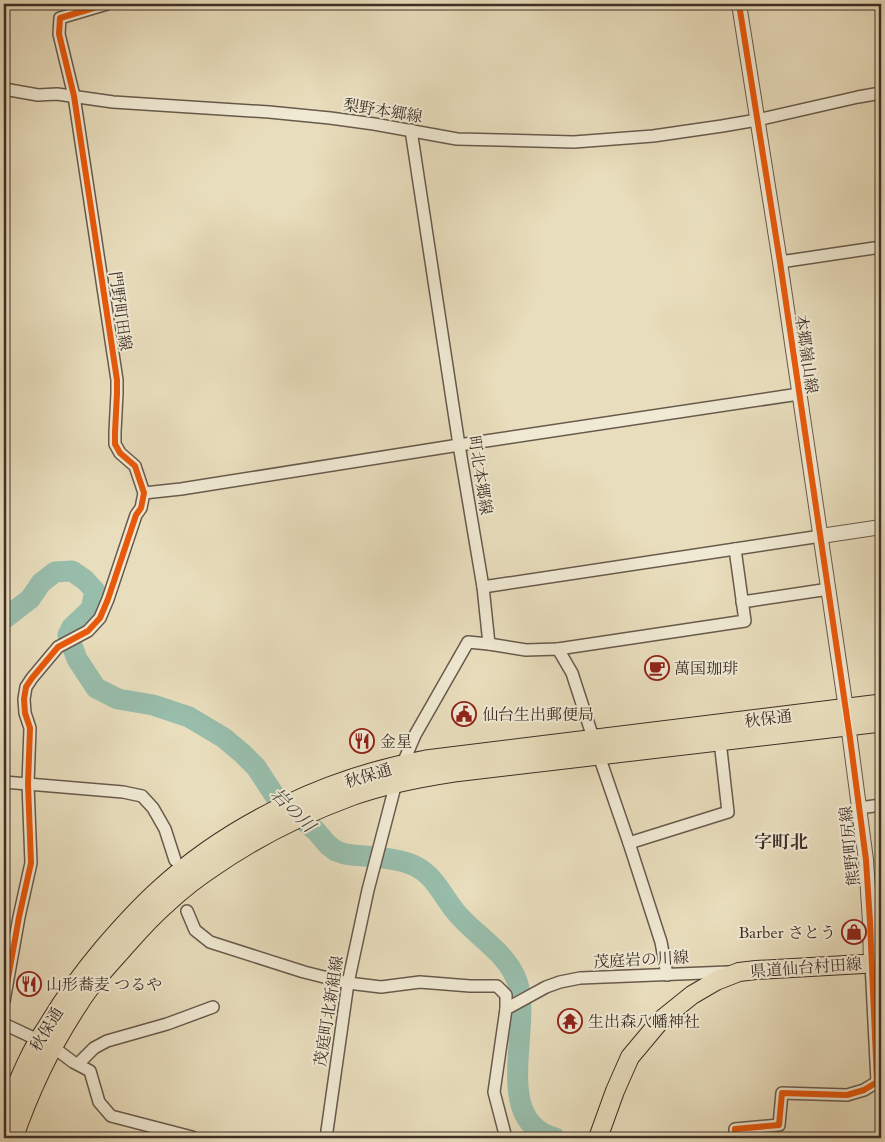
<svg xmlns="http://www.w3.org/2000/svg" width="885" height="1142" font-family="Cardo,'Noto Serif JP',serif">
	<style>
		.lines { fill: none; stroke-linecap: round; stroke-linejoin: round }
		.river { stroke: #98bdab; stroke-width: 21 }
		.minor-casing { stroke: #685a4c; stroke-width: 14 }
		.tertiary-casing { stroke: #685a4c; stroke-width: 16 }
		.primary-casing { stroke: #3d2f27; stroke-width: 20 }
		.trunk-casing { stroke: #3d2f27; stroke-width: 21 }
		.minor { stroke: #f0e9d3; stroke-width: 11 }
		.tertiary { stroke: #f0e9d3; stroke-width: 14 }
		.primary { stroke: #e8ddbc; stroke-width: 18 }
		.trunk { stroke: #e8ddbc; stroke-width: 19 }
		.cycleway-casing { stroke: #f0e9d3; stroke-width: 9 }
		.cycleway { stroke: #e8590c; stroke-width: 6 }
		.labels { text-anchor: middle; stroke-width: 4; stroke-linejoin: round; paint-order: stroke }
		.street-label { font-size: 16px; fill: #3d2f27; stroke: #f0e9d3 }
		.poi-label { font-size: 16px; fill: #3d2f27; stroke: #f0e9d3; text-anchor: start }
		.water-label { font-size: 18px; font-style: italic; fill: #4f4b41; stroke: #f0e9d3 }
		.neighbourhood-label { font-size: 18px; font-weight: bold; fill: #3d2f27; stroke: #f0e9d3 }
	</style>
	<rect width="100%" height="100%" fill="#e8ddbc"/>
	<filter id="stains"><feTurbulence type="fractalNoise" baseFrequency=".004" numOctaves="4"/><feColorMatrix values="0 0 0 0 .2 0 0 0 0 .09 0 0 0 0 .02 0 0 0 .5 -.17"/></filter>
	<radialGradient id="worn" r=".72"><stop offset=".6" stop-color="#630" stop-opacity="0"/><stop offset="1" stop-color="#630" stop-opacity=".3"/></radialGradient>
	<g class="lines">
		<!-- river -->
		<path class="river" d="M4 619 30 599 41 583 55 572 72 571 85 580 95 591 91 609 72 627 68 635 77 659 96 688 118 699 153 705 189 717 224 738 243 754 256 767 275 796 316 831 328 845 336 851 345 854C366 857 396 857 415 866 435 876 442 895 455 911 474 935 506 951 517 981 533 1026 490 1121 555 1138"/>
		<defs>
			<g id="minor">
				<polyline points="4,89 38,95 57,94 113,102 269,112 330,118 374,124 457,139 574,142 653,136 722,126 757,120 858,97 881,93"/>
				<polyline points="411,130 459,445 483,587 489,644 526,650 558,649 572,673 599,756 629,843 661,942 667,975"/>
				<polyline points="780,262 881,247"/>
				<polyline points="144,493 181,489 459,445 799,394"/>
				<polyline points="483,587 821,536"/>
				<polyline points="742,602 829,589"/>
				<polyline points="558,649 745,621 735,549"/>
				<polyline points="4,782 123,792 142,796 153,808 165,829 175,860"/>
				<polyline points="859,808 881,805"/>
				<polyline points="629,843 728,812 720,741"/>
				<polyline points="187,911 195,930 210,942 304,972 348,983 381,987 420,982 470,986 497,986 506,995 506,1009"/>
				<polyline points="4,1001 19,917 31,863 28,784 30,728 25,713 24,699 26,687 32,678 58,647 88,631 100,618 108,599 136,515 141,508 144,493 135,466 120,453 115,444 115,432 117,393 117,380 74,96 59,34 60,18 107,4"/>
				<polyline points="4,1024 53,1047 73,1062 90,1071 99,1102 111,1116 192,1137 192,1138"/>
				<polyline points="78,1064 94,1048 107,1041 167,1024 213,1007"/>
				<polyline points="326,1138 348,983 368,890 398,775 415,735 468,642 489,644"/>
				<polyline points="506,1138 494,1092 506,1009 546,987 560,982 580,978 728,972"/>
				<polyline points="736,1138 735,1129 779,1125 782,1093 847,1095 864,1090 877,1082 871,963"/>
			</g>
			<g id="tertiary">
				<polyline points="739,4 780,262 846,709 866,860 870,922 871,963"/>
				<polyline points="821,536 881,527"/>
			</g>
			<polyline id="primary" points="598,1138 615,1091 630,1057 661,1020 692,995 716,981 739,972 756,970 881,963"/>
			<g id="trunk">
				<path d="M4 1118C13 1095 22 1071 34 1049 38 1041 43 1034 48 1026 64 999 82 974 103 949 121 928 139 908 160 889 232 823 331 777 426 760L881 704"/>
				<path d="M13 1138C29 1092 50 1047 77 1006 91 983 109 964 127 944 140 929 154 914 169 901 182 889 196 878 211 868 254 838 302 814 351 796 383 784 421 777 454 772L881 722"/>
			</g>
		</defs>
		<!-- minor casing -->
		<use href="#minor" class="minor-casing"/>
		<!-- tertiary casing -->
		<use href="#tertiary" class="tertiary-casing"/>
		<!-- primary casing -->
		<use href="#primary" class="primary-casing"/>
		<!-- trunk casing -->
		<use href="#trunk" class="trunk-casing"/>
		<!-- minor -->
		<use href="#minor" class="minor"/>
		<!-- tertiary -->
		<use href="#tertiary" class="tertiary"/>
		<!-- primary -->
		<use href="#primary" class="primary"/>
		<!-- trunk -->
		<use href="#trunk" class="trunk"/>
		<defs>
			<g id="cycleway">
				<polyline points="4,1001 19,917 31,863 28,784 30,728 25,713 24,699 26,687 32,678 58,647 88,631 100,618 108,599 136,515 141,508 144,493 135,466 120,453 115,444 115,432 117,393 117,380 74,96 59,34 60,18 107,4"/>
				<polyline points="736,1138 735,1129 779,1125 782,1093 847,1095 864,1090 877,1082 870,922 866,860 850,738 780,262 739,4"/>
			</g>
		</defs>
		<!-- cycleway casing -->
		<use href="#cycleway" class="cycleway-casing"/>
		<!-- cycleway -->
		<use href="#cycleway" class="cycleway"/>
	</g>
	<!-- icons -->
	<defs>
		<symbol id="cafe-ring" viewBox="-11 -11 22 22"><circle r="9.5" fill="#f0e9d3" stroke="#8f2418" stroke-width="1.5"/><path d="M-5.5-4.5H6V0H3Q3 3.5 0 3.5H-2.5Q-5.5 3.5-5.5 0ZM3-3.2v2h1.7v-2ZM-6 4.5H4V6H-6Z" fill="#8f2418"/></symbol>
		<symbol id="civic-ring" viewBox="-11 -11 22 22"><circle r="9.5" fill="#f0e9d3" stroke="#8f2418" stroke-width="1.5"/><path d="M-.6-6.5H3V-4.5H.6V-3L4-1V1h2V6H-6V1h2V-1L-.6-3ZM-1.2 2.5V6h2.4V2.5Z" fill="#8f2418"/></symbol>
		<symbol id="restaurant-ring" viewBox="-11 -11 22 22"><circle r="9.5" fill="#f0e9d3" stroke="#8f2418" stroke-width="1.5"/><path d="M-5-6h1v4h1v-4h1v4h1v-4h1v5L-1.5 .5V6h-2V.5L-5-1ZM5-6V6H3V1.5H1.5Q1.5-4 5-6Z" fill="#8f2418"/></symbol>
		<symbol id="shop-ring" viewBox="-11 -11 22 22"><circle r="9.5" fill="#f0e9d3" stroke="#8f2418" stroke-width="1.5"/><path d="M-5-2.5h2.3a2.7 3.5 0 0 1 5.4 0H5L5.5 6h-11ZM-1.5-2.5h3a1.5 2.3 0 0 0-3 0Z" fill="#8f2418"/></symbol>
		<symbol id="temple-ring" viewBox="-11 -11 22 22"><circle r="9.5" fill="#f0e9d3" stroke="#8f2418" stroke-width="1.5"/><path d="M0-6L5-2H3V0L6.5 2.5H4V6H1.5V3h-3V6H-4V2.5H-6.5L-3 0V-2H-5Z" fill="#8f2418"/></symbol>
	</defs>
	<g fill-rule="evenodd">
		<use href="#cafe-ring" x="643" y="654" width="28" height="28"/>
		<use href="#civic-ring" x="450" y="700" width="28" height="28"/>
		<use href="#restaurant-ring" x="348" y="727" width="28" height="28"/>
		<use href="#shop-ring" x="840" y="918" width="28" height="28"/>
		<use href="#restaurant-ring" x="15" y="970" width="28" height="28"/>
		<use href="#temple-ring" x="556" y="1007" width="28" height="28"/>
	</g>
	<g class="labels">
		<!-- street labels -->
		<g class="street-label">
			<text transform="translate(383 110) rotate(9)" y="6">梨野本郷線</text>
			<text transform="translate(121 311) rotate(82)" y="6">門野町田線</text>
			<text transform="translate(807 354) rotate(82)" y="6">本郷嶺山線</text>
			<text transform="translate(481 475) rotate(81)" y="6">町北本郷線</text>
			<text transform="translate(768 718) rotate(-7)" y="6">秋保通</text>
			<text transform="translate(368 775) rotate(-17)" y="6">秋保通</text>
			<text transform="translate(849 846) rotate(-96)" y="6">熊野町尻線</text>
			<text transform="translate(641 959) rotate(-3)" y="6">茂庭岩の川線</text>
			<text transform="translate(806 967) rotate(-4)" y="6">県道仙台村田線</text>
			<text transform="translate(328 1011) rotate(-81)" y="6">茂庭町北新組線</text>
			<text transform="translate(46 1029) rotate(-59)" y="6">秋保通</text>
		</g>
		<!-- poi labels -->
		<g class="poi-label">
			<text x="674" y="674">萬国珈琲</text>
			<text x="482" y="720">仙台生出郵便局</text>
			<text x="380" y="747">金星</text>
			<text x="836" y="938" text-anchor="end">Barber さとう</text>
			<text x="46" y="990">山形蕎麦 つるや</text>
			<text x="588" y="1027">生出森八幡神社</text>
		</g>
		<!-- water labels -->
		<g class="water-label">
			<text transform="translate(293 810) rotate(45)" y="6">岩の川</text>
		</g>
		<!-- neighbourhood labels -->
		<g class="neighbourhood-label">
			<text x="781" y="848">字町北</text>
		</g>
	</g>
	<!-- margin -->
	<rect width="885" height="1142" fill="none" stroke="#e8ddbc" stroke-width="20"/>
	<rect x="5" y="5" width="875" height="1132" fill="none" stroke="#3d2f27" stroke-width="2.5"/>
	<rect x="10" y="10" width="865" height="1122" fill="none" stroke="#3d2f27"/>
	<rect width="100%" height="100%" filter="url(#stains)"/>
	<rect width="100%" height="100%" fill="url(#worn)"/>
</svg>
